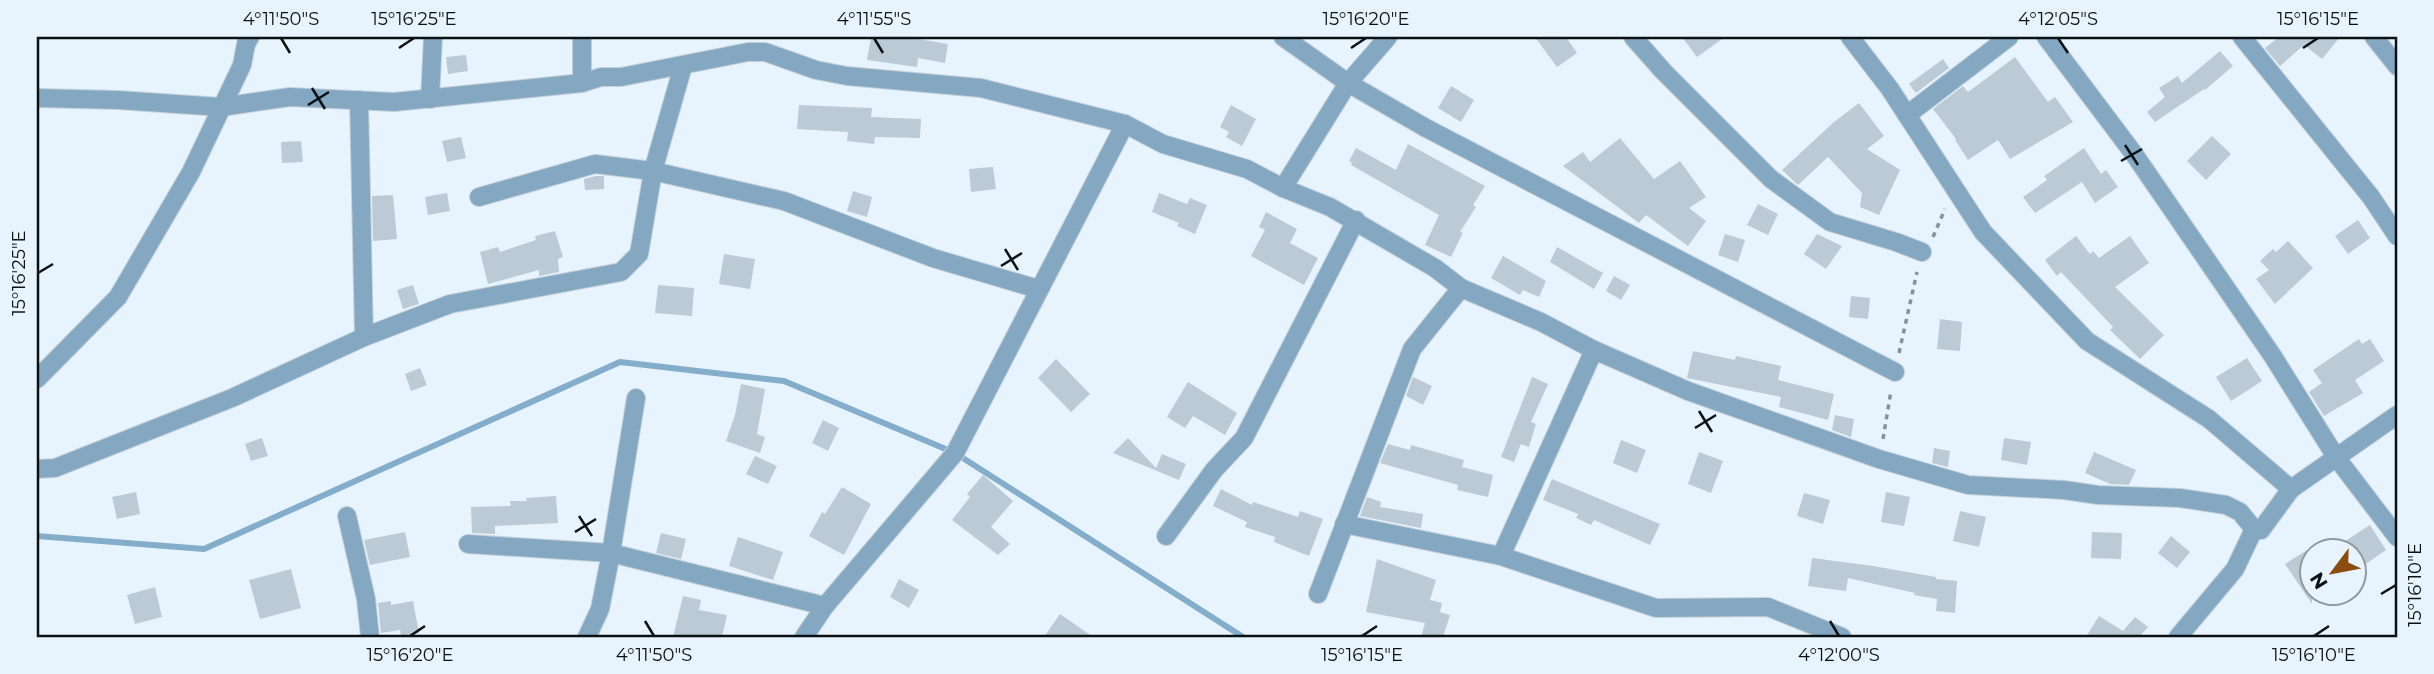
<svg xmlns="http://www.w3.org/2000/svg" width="2434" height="674" font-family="Montserrat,sans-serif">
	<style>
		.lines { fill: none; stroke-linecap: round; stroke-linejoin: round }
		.stream { stroke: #83adcb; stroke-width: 6 }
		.building { fill: #bbcad4 }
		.minor-casing { stroke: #c5d0d8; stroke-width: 20 }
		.path { stroke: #889198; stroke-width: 3.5; stroke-dasharray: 5 5; stroke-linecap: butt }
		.minor { stroke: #84a8c2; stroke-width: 18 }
		.ticks { fill: none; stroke: #0b1014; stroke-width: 2.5 }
		.neatline { fill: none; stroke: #0b1014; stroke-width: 2.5 }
		.ticks-label { font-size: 18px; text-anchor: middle; fill: #0b1014 }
	</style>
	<rect width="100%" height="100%" fill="#e8f4fd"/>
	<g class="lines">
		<!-- stream -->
		<polyline class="stream" points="37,536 204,549 620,362 784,381 955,453 1243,637"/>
	</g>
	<!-- building -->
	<g class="building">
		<polygon points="871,37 906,37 948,44 945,63 918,58 917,67 867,60"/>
		<polygon points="1535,37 1566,37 1577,53 1557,67"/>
		<polygon points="1682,37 1725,37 1697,57"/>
		<polygon points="2279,37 2340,37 2322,59 2304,45 2280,66 2265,48"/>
		<polygon points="2220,51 2233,66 2205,90 2204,89 2155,122 2147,112 2165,97 2159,88 2178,76 2182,83"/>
		<polygon points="466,55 468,71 448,74 446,57"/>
		<polygon points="2015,57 2048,102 2055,97 2073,122 2010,159 1998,140 1968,160 1955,140 1956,139 1933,109 1963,86 1968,92"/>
		<polygon points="1943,59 1949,68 1916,93 1909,84"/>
		<polygon points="1451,86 1474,100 1461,122 1438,108"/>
		<polygon points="1859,103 1884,136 1867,149 1900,170 1879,215 1860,207 1862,193 1828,157 1798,185 1782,170 1834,122"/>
		<polygon points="799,105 872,108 871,117 921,119 920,138 875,137 874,144 847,141 848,132 797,129"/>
		<polygon points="1231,105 1256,119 1242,146 1226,137 1229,132 1220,127"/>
		<polygon points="2212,136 2231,154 2206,180 2187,161"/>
		<polygon points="461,137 466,158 447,162 442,141"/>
		<polygon points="1620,138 1654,179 1680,161 1706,197 1689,208 1706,221 1688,246 1646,215 1639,223 1563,166 1583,152 1590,162"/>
		<polygon points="301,141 303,162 282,163 281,142"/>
		<polygon points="1408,144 1485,186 1473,205 1476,207 1460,232 1463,233 1451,257 1425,245 1439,215 1351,165 1352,163 1349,161 1356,148 1396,170"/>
		<polygon points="2084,148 2101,174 2106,170 2118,187 2095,203 2082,182 2035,213 2023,197 2047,180 2044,176"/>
		<polygon points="993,167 996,189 971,192 969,169"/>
		<polygon points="596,176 604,176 604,189 585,190 584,179"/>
		<polygon points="853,191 872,197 867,217 847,211"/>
		<polygon points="447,193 450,211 428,215 425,197"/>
		<polygon points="1159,193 1187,204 1190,198 1207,205 1195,234 1177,226 1179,223 1152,212"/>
		<polygon points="393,195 397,239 373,241 372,196"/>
		<polygon points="1758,204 1778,214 1768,235 1747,225"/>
		<polygon points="1266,212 1297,229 1290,243 1318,258 1304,285 1251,256 1265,230 1259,227"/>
		<polygon points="2358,220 2370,238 2348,254 2335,236"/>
		<polygon points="555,231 563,257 558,259 559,272 539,276 539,270 488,284 480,252 498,247 500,252 536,240 535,236"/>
		<polygon points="1725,234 1745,240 1738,262 1718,255"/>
		<polygon points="1817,234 1842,246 1826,269 1804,254"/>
		<polygon points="2076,236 2090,254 2093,251 2099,258 2130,236 2149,263 2115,287 2164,335 2140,359 2110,330 2113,327 2061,272 2057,276 2045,260"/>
		<polygon points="2288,241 2313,268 2275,304 2256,279 2269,270 2260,261 2273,249 2276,252"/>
		<polygon points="1557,247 1603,273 1594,289 1550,262"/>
		<polygon points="724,254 755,259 750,289 719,284"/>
		<polygon points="1503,256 1546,281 1539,297 1523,290 1520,295 1491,278"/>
		<polygon points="1614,276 1630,285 1621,300 1606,291"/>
		<polygon points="413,285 419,304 403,309 397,290"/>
		<polygon points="658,285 694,288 692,316 655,313"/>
		<polygon points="1851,296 1870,298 1868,319 1849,317"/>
		<polygon points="1940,319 1962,322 1960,351 1937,349"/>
		<polygon points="2359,339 2362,344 2370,339 2384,361 2355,380 2363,393 2324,416 2309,392 2322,383 2313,370"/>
		<polygon points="1693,351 1735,360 1736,356 1781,366 1778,380 1834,394 1828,420 1779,407 1781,397 1687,378"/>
		<polygon points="2247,358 2262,381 2231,401 2216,377"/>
		<polygon points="1056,359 1090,394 1071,412 1038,378"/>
		<polygon points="420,368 427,385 411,391 405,374"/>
		<polygon points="1413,377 1432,386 1423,405 1406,396"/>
		<polygon points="1532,377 1548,384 1531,422 1536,424 1529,447 1521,444 1514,462 1501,457"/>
		<polygon points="1188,382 1237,413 1225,435 1193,416 1185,428 1167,417"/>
		<polygon points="741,384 765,389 757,434 765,437 760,453 726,441 735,415"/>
		<polygon points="1835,415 1854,419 1851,437 1832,430"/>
		<polygon points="823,420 839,428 828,451 812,443"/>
		<polygon points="262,438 268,456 251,461 245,444"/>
		<polygon points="1128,438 1156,468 1162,454 1186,464 1179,480 1113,453"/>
		<polygon points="2004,438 2031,442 2027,465 2001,460"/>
		<polygon points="1621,440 1646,450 1637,473 1613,463"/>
		<polygon points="1388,444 1410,450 1411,445 1464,460 1462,467 1493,475 1488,497 1457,490 1458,485 1380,463"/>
		<polygon points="1934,448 1950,451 1948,467 1932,463"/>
		<polygon points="1699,452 1723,461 1711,493 1688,484"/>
		<polygon points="2094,452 2136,470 2129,485 2110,484 2085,473"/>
		<polygon points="755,456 777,466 768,484 746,474"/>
		<polygon points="983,475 1013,501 991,527 1010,544 998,555 952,520 970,497 967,494"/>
		<polygon points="1552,479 1660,524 1650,545 1594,520 1591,525 1576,518 1578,514 1543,500"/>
		<polygon points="842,487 871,504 844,555 809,536 822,512 825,514"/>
		<polygon points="1221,489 1252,505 1253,502 1298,517 1300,511 1323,519 1309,556 1274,542 1275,537 1245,527 1247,522 1213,506"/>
		<polygon points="136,492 140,514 117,519 112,497"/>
		<polygon points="1886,492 1910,497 1904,526 1881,522"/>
		<polygon points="1804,493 1830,500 1823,524 1797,516"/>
		<polygon points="556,496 558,523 495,526 495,534 472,533 471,507 511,506 510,501 527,501 526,498"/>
		<polygon points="1367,497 1381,502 1380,507 1423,514 1421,528 1360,516"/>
		<polygon points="1960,511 1986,517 1979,547 1953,541"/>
		<polygon points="2370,525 2386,550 2354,572 2354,551 2330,551"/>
		<polygon points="405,532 410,557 370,565 364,540"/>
		<polygon points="2092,532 2122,533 2121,559 2091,558"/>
		<polygon points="661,533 686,539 681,559 656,553"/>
		<polygon points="2171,536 2190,552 2177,568 2158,553"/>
		<polygon points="738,537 783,552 773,580 729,566"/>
		<polygon points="2312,547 2312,604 2285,564"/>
		<polygon points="1812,558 1873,566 1936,577 1936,579 1957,581 1955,613 1936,611 1937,599 1914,595 1915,593 1848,578 1846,591 1808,586"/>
		<polygon points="1377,559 1436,580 1430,600 1442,603 1440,612 1450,615 1443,637 1421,637 1425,623 1366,612"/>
		<polygon points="291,569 301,608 260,619 249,580"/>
		<polygon points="899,579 919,590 909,608 890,597"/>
		<polygon points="155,587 162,617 135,624 127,595"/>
		<polygon points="683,596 701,600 699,610 727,615 722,637 673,637"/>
		<polygon points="391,601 391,605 413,601 419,633 401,636 400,630 381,633 378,603"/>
		<polygon points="1060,614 1093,637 1044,637"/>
		<polygon points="2099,616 2123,631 2135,617 2148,627 2139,637 2086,637"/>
	</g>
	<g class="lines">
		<defs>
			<g id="minor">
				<polyline points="582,37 582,83"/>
				<polyline points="1283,37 1348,83 1426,128 1895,372"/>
				<polyline points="1633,37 1664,72 1771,179 1830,222 1896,242 1922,252"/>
				<polyline points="1850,37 1890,89 1983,232 2087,341 2209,419 2291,489"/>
				<polyline points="2046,37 2134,154 2272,355 2336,457 2397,537"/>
				<polyline points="2242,37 2371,197 2397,236"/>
				<polyline points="2374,37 2397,66"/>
				<polyline points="37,98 118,100 221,107 290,97 394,102 582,83 601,77 621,77 748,52 765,52 816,70 847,76 981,88 1125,124 1163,144 1247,169 1283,188 1330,207 1435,268 1461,288 1541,322 1594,350 1688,391 1879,459 1968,485 2064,490 2098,495 2180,498 2226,505 2240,512 2254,529"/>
				<polyline points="430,99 433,37"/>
				<polyline points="359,100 364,337"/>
				<polyline points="1907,115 2009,37"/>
				<polyline points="1283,188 1348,83 1388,37"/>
				<polyline points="479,197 595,164 653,171 784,201 933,258 1038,289"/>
				<polyline points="37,379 118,297 191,172 242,65 246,44 250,37"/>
				<polyline points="37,469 55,468 232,398 364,337 450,304 621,272 639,254 653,171 683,66"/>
				<polyline points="347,516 366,599 370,637"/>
				<polyline points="1344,524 1501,556 1656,608 1768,607 1842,637"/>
				<polyline points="1166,536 1214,470 1244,438 1356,220"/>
				<polyline points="468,544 611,553 825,606"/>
				<polyline points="1501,556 1594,350"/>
				<polyline points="1318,594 1412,349 1461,288"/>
				<polyline points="587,637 600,609 611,553 636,398"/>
				<polyline points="804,637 825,606 955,453 1125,124"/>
				<polyline points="2178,637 2235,569 2254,529 2261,530 2291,489 2397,415"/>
			</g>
		</defs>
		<!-- minor casing -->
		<use href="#minor" class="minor-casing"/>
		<!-- path -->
		<g class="path">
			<polyline points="1933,237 1945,209"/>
			<polyline points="1899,353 1917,272"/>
			<polyline points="1883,439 1891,391"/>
		</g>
		<!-- minor -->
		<use href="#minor" class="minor"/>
	</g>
	<!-- ticks -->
	<path class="ticks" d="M281 38 290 53M874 38 883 53M2058 38 2068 53M399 48 414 38M1351 48 1366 38M2303 48 2318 38M312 88 325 109M308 105 329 92M2125 145 2138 165M2121 161 2142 149M1005 249 1018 270M1001 266 1022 253M38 273 53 264M1699 411 1712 432M1695 428 1716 415M579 516 592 536M575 532 596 519M2381 594 2396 585M645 621 654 636M1830 621 1839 636M410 636 425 626M1362 636 1377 626M2314 636 2329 626"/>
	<!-- border -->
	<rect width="2434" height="674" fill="none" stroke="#e8f4fd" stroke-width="77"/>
	<!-- north arrow -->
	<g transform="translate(2333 572) rotate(238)"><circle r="33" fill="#e8f4fd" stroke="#9099a0" stroke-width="2"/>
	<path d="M0-5L12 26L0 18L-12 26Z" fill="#8a4d0d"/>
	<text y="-10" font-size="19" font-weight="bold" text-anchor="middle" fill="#0b1014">N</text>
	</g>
	<rect x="38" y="38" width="2358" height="598" class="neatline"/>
	<g class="ticks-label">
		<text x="281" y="25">4°11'50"S</text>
		<text x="414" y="25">15°16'25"E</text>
		<text x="874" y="25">4°11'55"S</text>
		<text x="1366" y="25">15°16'20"E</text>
		<text x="2058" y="25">4°12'05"S</text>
		<text x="2318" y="25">15°16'15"E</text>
		<text transform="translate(19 273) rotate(-90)" y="6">15°16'25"E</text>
		<text transform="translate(2415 585) rotate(-90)" y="6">15°16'10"E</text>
		<text x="410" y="661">15°16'20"E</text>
		<text x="654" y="661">4°11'50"S</text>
		<text x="1362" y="661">15°16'15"E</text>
		<text x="1839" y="661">4°12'00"S</text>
		<text x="2314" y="661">15°16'10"E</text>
	</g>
</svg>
